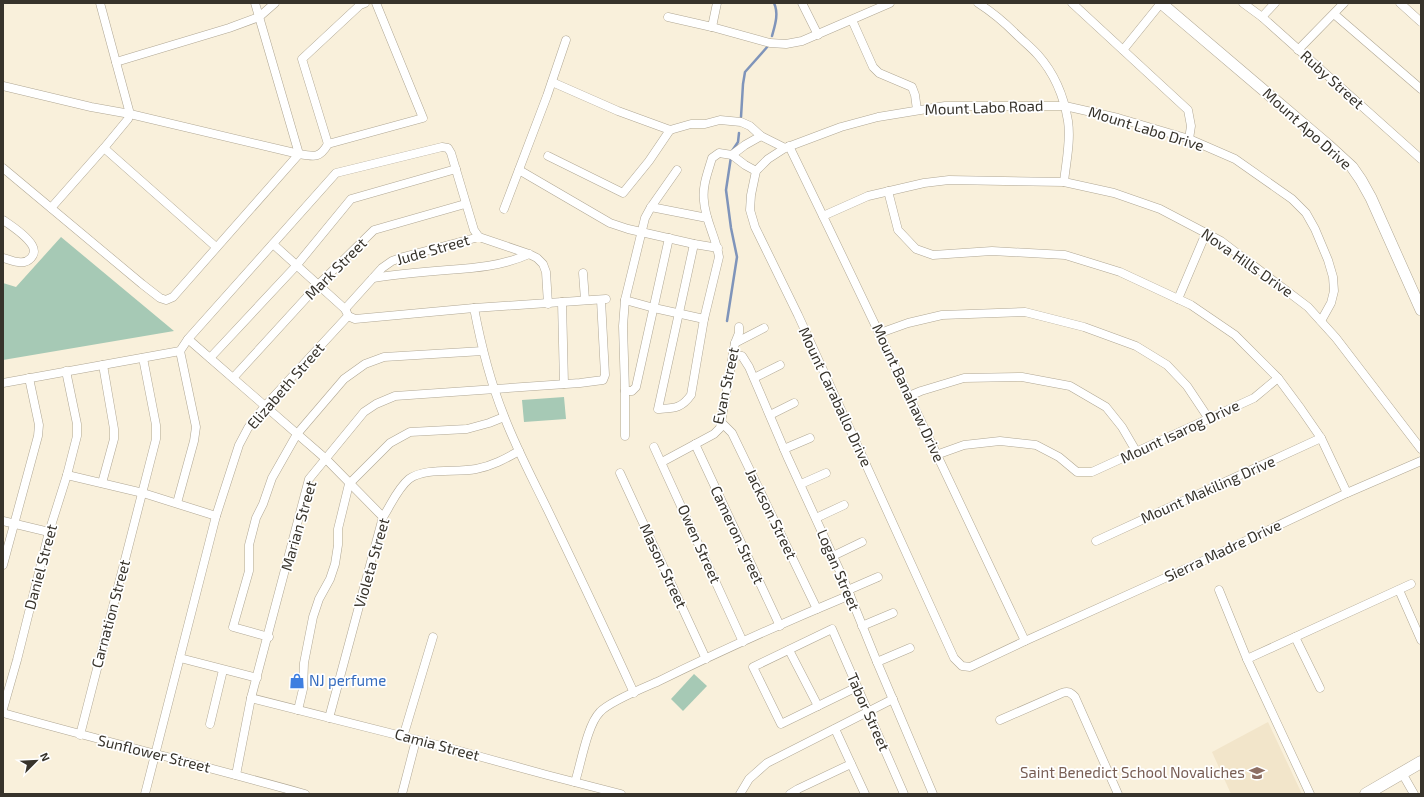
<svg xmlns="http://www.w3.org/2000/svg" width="1424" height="797" font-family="'Exo 2',sans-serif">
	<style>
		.built { fill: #f2e5ca }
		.grass { fill: #a6c9b5 }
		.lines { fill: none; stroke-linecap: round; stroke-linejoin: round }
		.stream { stroke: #7f94ba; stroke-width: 2.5 }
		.minor-casing { stroke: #b0a794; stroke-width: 9 }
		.tertiary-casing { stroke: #b0a794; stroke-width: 12 }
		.secondary-casing { stroke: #b0a794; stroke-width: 13 }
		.minor { stroke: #fff; stroke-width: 8 }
		.tertiary { stroke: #fff; stroke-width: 11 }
		.secondary { stroke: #fff; stroke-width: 12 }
		.labels { text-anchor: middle; stroke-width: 3.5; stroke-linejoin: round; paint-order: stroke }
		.street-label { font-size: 15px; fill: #37332b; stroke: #fff }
		.shop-label { font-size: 15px; fill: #366cbe; stroke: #fff; text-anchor: start }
		.education-label { font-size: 15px; fill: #785e54; stroke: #fff; text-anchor: end }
	</style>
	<rect width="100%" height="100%" fill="#f9f0db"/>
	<!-- built -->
	<polygon class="built" points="1268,722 1302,794 1231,794 1212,752"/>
	<!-- grass -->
	<g class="grass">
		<polygon points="61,237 174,331 3,360 3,283 16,287"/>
		<polygon points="564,397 566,419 524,422 522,400"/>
		<polygon points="694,674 707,686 683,711 671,699"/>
	</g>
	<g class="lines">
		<!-- stream -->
		<g class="stream">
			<path d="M772 36C775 25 779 14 774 3"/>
			<polyline points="741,117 743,84 745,72 768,46"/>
			<polyline points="732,151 738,142 739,133"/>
			<polyline points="727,321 737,257 731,228 726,190 731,157"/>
		</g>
		<defs>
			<g id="minor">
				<polyline points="802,3 818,35"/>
				<path d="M978 3C992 12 1004 22 1016 34 1023 41 1031 47 1038 55 1054 73 1064 97 1068 121 1071 141 1066 162 1064 182"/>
				<polyline points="1072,3 1188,110 1191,126 1189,139"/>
				<polyline points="1243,3 1262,17 1421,159"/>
				<polyline points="1400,3 1421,22"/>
				<polyline points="1334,14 1421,89"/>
				<polyline points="668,17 712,27 770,43 786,44 802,41 890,3"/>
				<polyline points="1262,17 1275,3"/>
				<polyline points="852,20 873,67 879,73 912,87 915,95 917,110"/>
				<polyline points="712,27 717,3"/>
				<polyline points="1123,50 1161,3"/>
				<polyline points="1298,50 1344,3"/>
				<polyline points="116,62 229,28 259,17 275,3"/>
				<polyline points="552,82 618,111 670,130 691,124 705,124 720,120 741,122 750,126 761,136 785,148"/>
				<path d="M3 86 91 107 130 114 299 154C315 157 320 158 328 144L423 118 376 3"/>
				<polyline points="328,144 302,59 360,5 365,3"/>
				<path d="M789 146C869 310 947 476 1025 641"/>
				<polyline points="104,148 216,247"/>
				<polyline points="732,155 745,145 761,136"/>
				<polyline points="548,156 623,193 649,161 670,130"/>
				<polyline points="3,168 142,284 160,298 166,300 173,297 299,154 255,3"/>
				<polyline points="519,170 610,223 628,229 694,244 718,248"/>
				<polyline points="888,191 898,230 916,249 933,255 992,251 1065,255 1120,272 1191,305 1235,335 1278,378 1301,409 1321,438 1347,493"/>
				<polyline points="651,207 707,218"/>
				<polyline points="51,208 104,148 128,119 130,114 100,3"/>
				<polyline points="504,209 547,96 566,40"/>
				<polyline points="823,216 868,196 924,183 949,180 1064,182 1114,193 1160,209 1221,241 1308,307 1336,338 1421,449"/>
				<path d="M3 220C12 226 26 235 32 245 38 255 28 264 18 262 13 262 8 259 3 258"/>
				<polyline points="273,244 345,309 347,313"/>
				<path d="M694 244 658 409C674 408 681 409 691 395L704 319 719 257C716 237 705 220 704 201 702 186 708 172 712 158L719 153 732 155 745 165 756 171"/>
				<polyline points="583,273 585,300"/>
				<path d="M373 278C397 274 422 272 447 270 475 268 503 266 529 254"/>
				<polyline points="1178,299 1206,233"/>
				<polyline points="625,300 654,308 704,319"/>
				<polyline points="562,302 564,384"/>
				<path d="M474 308C481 345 490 381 504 416 518 453 537 487 554 523 581 579 608 636 634 693"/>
				<polyline points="345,309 382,268 392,261 403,257 479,237 529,254 537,258 543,264 546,272 548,304"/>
				<polyline points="348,316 355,319 474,308 606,299"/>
				<polyline points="1321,321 1331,303 1334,291 1333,277 1328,260 1315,229 1306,213 1292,199 1235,159 1189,139 1118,118 1065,106 945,106 878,117 841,127 785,148 768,159 756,171 751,195 750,210 755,227 798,315 954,658 962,666 970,667 1025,641 1205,560 1347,493 1421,461"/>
				<polyline points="880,333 908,323 942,315 1025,312 1084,327 1136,346 1167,365 1187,386 1209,419"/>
				<polyline points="188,339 326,459 383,517"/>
				<polyline points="735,343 764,328"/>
				<polyline points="733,355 742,356 749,367 787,456 843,578 877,662 933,794"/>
				<polyline points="210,358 296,266 351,199 456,169"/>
				<polyline points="233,378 318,285 374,230 465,204"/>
				<polyline points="754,378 780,365"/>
				<polyline points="3,383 180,351 188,339 336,173 442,147 448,148 451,153 474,230 479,237"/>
				<polyline points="625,391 632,391 636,387 669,238"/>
				<polyline points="909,396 921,391 964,378 1022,377 1070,386 1106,407 1122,427 1136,451"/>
				<polyline points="770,415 794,403"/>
				<polyline points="722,423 732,433 817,609"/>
				<polyline points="625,436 625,391 623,326 625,300 645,218 651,207 677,170"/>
				<polyline points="695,444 780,626"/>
				<polyline points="654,447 743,642"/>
				<polyline points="784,449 810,438"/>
				<polyline points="936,455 964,445 1000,441 1036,445 1059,457 1077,472 1092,472 1254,398 1278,378"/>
				<polyline points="662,462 714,434 720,428 735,343 739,333 739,327"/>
				<polyline points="620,473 706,659"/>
				<polyline points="67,475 143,493 216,516"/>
				<polyline points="102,483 114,439 114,429 103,365"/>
				<polyline points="801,484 826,473"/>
				<polyline points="177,503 194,441 196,427 180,351"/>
				<polyline points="816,518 844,505"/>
				<polyline points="3,521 49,532"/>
				<polyline points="1096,541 1321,438"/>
				<polyline points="833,556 862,542"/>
				<polyline points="3,565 38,436 39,425 29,378"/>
				<polyline points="848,590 878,577"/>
				<polyline points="1219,590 1247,659 1310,794"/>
				<polyline points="1399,590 1421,640"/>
				<polyline points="862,626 893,613"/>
				<polyline points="269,637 233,627 249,571 249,545 256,518 263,504 272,478 297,434 344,379 365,364 384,357 483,351"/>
				<polyline points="1295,637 1320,688"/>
				<polyline points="789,650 818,706"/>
				<polyline points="180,658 257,678"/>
				<polyline points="1247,659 1411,584"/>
				<polyline points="877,662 910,648"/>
				<polyline points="857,687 781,724 753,667 832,629 904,794"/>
				<polyline points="251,698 449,748 547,775 621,794"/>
				<polyline points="3,709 17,660 49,532 67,475 77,436 77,424 66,371"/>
				<polyline points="298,710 303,689 304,663 313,617 319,599 330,579 335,564 338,545 338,529 349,484 390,443 410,432 467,429 489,423 504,417"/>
				<path d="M3 713C103 741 205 766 305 794"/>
				<path d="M329 718 383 517C391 505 397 489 409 479 426 467 456 473 476 469 492 466 505 459 519 451"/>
				<path d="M1000 720 1062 693C1068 691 1070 692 1075 697L1118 794"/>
				<polyline points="210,724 223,670"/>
				<polyline points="835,729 865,794"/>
				<polyline points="80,735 156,439 156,425 143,358"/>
				<polyline points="403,737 433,637"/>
				<polyline points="1402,773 1414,794"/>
				<polyline points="236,775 251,698 309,479 364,412 376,404 395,396 580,383 603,380 605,375 601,300"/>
				<path d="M575 782C581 764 587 725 600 712 609 702 643 688 657 682 720 651 785 622 850 595"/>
				<polyline points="145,794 216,516 239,445 248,428 265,406 348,316"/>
				<polyline points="402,794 416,740"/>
				<polyline points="740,794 749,779 767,763 893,699"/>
				<polyline points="790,794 798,789 851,764"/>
			</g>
			<polyline id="tertiary" points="1161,3 1328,145 1352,167 1361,180 1371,198 1421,310"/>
			<polyline id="secondary" points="1366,794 1421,762"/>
		</defs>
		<!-- minor casing -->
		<use href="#minor" class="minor-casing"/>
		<!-- tertiary casing -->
		<use href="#tertiary" class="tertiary-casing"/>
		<!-- secondary casing -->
		<use href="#secondary" class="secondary-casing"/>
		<!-- minor -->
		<use href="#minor" class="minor"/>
		<!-- tertiary -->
		<use href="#tertiary" class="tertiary"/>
		<!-- secondary -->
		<use href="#secondary" class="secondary"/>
	</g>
	<!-- icons -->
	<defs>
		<symbol id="shop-bare" viewBox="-9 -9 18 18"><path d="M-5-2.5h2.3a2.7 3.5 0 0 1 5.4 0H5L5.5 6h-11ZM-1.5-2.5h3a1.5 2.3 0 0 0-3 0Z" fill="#3f7fe0" stroke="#fff" stroke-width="2.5" paint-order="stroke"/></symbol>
		<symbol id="school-bare" viewBox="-9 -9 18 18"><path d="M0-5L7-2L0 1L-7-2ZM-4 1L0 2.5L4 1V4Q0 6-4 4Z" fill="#8d6e63" stroke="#fff" stroke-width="2.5" paint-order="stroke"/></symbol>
	</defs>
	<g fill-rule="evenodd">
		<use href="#shop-bare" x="286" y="670" width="22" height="22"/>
		<use href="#school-bare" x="1246" y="762" width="22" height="22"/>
	</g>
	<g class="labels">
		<!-- street labels -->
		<g class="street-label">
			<text transform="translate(1332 80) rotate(42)" y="5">Ruby Street</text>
			<text transform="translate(984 108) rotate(-2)" y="5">Mount Labo Road</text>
			<text transform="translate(1146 129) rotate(17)" y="5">Mount Labo Drive</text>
			<text transform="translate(1307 129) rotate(42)" y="5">Mount Apo Drive</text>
			<text transform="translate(433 250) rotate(-16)" y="5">Jude Street</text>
			<text transform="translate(1247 263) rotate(35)" y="5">Nova Hills Drive</text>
			<text transform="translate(336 269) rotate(-45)" y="5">Mark Street</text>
			<text transform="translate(286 386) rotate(-49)" y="5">Elizabeth Street</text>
			<text transform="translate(726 386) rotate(-78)" y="5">Evan Street</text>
			<text transform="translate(908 393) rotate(65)" y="5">Mount Banahaw Drive</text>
			<text transform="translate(835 397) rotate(65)" y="5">Mount Caraballo Drive</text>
			<text transform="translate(1180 432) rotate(-25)" y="5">Mount Isarog Drive</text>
			<text transform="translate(1208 490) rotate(-24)" y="5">Mount Makiling Drive</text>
			<text transform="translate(771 514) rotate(64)" y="5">Jackson Street</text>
			<text transform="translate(299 526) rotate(-74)" y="5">Marian Street</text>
			<text transform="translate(737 535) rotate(65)" y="5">Cameron Street</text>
			<text transform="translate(699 544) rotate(66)" y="5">Owen Street</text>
			<text transform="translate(1223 551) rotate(-25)" y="5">Sierra Madre Drive</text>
			<text transform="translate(372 563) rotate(-74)" y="5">Violeta Street</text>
			<text transform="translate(663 566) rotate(65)" y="5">Mason Street</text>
			<text transform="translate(41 567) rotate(-75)" y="5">Daniel Street</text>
			<text transform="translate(838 570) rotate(67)" y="5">Logan Street</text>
			<text transform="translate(111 614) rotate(-75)" y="5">Carnation Street</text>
			<text transform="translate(868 712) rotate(66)" y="5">Tabor Street</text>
			<text transform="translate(437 745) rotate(15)" y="5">Camia Street</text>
			<text transform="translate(154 754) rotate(14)" y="5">Sunflower Street</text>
		</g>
		<!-- shop labels -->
		<g class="shop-label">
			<text x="309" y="686">NJ perfume</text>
		</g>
		<!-- education labels -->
		<g class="education-label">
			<text x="1245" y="778">Saint Benedict School Novaliches</text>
		</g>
	</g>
	<!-- border -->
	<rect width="1424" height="797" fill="none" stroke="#37332b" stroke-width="8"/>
	<!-- north arrow -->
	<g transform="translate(36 761) rotate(66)" stroke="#ffffff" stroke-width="3" paint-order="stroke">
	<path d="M0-3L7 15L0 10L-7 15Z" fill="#37332b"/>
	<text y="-6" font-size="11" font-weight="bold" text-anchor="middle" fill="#37332b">N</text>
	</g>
</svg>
